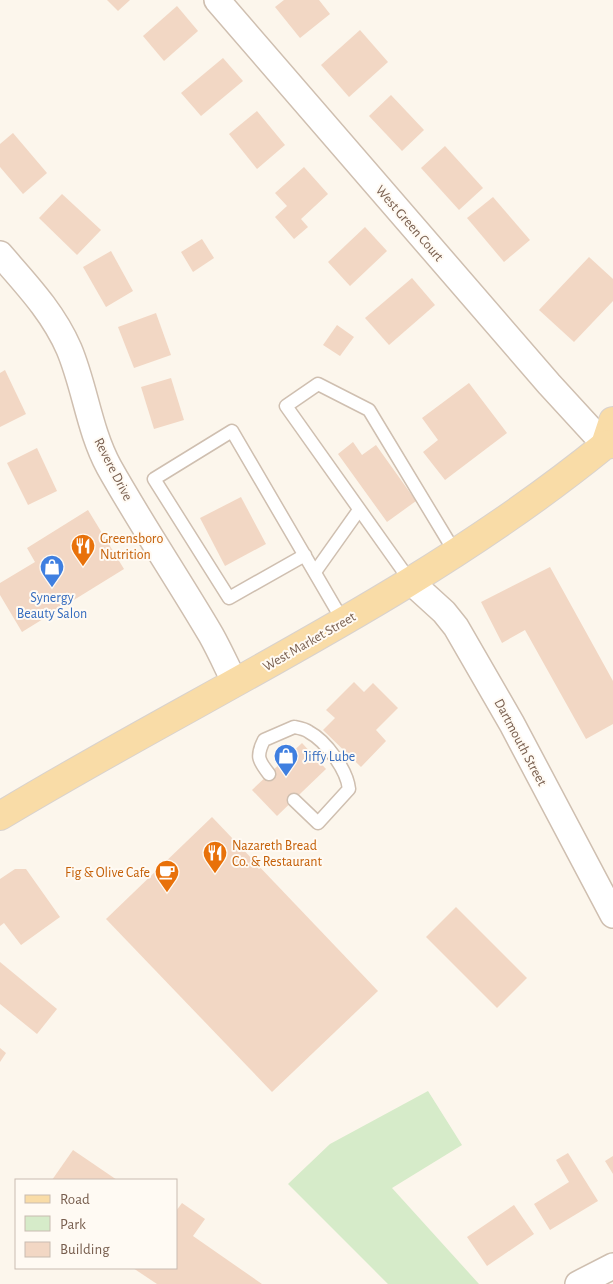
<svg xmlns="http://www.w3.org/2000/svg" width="613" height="1284" font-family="'Alegreya Sans',sans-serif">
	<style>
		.green { fill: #d6ebc9 }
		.building { fill: #f2d7c4 }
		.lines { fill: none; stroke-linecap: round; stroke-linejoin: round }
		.service-casing { stroke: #cfbfb0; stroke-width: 15 }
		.minor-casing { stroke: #cfbfb0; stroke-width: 28 }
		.primary-casing { stroke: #d9d2cd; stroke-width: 30 }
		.service { stroke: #fff; stroke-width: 12 }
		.minor { stroke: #fff; stroke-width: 25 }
		.primary { stroke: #f9dca7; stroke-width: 28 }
		.labels { text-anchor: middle; stroke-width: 4; stroke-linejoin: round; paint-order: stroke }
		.street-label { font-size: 14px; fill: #785e4e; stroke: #fffaf3 }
		.food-label { font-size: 14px; fill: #c56008; stroke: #fffaf3; text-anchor: start }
		.shop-label { font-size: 14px; fill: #366cbe; stroke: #fffaf3 }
	</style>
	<rect width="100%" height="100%" fill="#fcf6ec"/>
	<!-- green -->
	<polygon class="green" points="428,1091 462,1145 392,1188 479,1284 388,1284 288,1184 330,1144"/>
	<!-- building -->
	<g class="building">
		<polygon points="107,0 130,0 118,11"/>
		<polygon points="284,0 319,0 330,14 300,38 275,7"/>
		<polygon points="177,6 198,31 164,61 143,36"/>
		<polygon points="360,30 388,62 349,97 321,65"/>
		<polygon points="223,58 243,81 201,116 181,93"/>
		<polygon points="391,95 424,130 402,151 369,116"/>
		<polygon points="257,111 285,145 257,169 229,134"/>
		<polygon points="13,133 47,173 23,194 0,167 0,144"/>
		<polygon points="445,146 483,188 459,210 421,168"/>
		<polygon points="304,167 328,194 301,219 308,227 294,239 275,217 287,206 275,193"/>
		<polygon points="62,194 101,230 77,255 39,218"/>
		<polygon points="493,197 530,240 504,262 467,218"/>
		<polygon points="365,227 387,251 350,286 328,262"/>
		<polygon points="202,239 214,258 193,272 181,252"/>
		<polygon points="111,251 133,291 106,307 83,267"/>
		<polygon points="589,257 613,279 613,301 574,342 539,310"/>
		<polygon points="412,278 435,305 389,345 365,318"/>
		<polygon points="156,313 171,355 134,368 118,327"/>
		<polygon points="337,325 354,337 340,356 323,345"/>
		<polygon points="5,370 26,414 0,427 0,373"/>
		<polygon points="171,378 184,420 154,429 141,387"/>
		<polygon points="469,383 507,433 445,480 423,452 438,440 422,418"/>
		<polygon points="353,442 362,455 376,445 416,501 387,522 338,454"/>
		<polygon points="37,448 57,491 28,505 7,463"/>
		<polygon points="241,497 266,544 225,566 200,518"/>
		<polygon points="88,510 124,569 22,632 0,595 0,583 35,562 27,548"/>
		<polygon points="550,567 613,681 613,724 586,739 525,630 502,643 481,602"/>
		<polygon points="354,682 364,692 373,683 398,708 376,730 386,741 361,767 323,730 335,718 326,710"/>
		<polygon points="302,743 326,769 277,816 252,790"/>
		<polygon points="212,817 378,991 272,1092 106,919"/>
		<polygon points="15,869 26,869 60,917 21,945 4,923 0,926 0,879"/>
		<polygon points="456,907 527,978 497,1008 426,937"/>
		<polygon points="0,962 57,1009 37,1034 0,1004"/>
		<polygon points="0,1048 6,1053 0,1062"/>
		<polygon points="73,1150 117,1180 52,1180"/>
		<polygon points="568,1153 598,1201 550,1230 534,1204 569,1182 556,1160"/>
		<polygon points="613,1156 613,1174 605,1161"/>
		<polygon points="182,1203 205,1219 193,1236 262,1284 157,1284 133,1268 176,1268 176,1211"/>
		<polygon points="514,1205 534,1234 487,1266 467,1237"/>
	</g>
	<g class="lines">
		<defs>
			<g id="service">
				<polyline points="305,555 229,598 154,479 232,431 343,621"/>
				<polyline points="315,572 359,510"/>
				<polyline points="411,582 286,406 318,384 369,410 456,554"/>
				<path d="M269 774C258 760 256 756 264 740L294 727C299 728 305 729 309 732 326 741 347 770 349 789L318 823 294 800"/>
			</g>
			<g id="minor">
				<polyline points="217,0 549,384 605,445"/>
				<path d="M0 254C26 284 53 312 69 349 85 387 89 430 109 467 141 524 178 579 211 635 220 651 227 667 235 683"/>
				<polyline points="411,582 444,612 456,627 512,724 613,915"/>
				<polyline points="578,1284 613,1266"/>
			</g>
			<g id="primary">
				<polyline points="605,445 613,421"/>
				<path d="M0 816C202 694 421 595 605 445L613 444"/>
			</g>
		</defs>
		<!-- service casing -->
		<use href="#service" class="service-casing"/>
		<!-- minor casing -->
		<use href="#minor" class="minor-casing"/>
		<!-- primary casing -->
		<use href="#primary" class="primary-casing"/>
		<!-- service -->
		<use href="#service" class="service"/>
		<!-- minor -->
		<use href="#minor" class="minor"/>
		<!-- primary -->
		<use href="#primary" class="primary"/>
	</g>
	<!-- icons -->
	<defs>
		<symbol id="restaurant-pin" viewBox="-11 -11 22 30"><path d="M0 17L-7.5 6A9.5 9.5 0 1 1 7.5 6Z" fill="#e8710a" stroke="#fffaf3"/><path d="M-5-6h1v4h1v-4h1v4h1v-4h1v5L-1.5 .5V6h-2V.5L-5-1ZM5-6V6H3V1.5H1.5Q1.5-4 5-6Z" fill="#fff"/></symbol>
		<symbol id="shop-pin" viewBox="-11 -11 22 30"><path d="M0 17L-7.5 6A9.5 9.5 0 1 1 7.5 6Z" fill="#3f7fe0" stroke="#fffaf3"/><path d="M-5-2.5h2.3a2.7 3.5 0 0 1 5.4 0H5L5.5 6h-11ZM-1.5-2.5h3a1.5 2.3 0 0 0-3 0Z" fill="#fff"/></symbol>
		<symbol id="cafe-pin" viewBox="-11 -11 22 30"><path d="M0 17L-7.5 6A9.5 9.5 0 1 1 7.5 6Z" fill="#e8710a" stroke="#fffaf3"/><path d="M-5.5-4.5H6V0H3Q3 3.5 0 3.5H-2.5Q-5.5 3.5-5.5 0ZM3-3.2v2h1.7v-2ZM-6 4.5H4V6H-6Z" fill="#fff"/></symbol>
	</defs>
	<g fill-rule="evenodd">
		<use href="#restaurant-pin" x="69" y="532" width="28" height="38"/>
		<use href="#shop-pin" x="38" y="553" width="28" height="38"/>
		<use href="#shop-pin" x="272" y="742" width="28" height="38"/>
		<use href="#restaurant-pin" x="201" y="839" width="28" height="38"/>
		<use href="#cafe-pin" x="153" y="858" width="28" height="38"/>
	</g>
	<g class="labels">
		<!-- street labels -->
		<g class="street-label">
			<text transform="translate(410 223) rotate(49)" y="5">West Green Court</text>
			<text transform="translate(114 469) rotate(63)" y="5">Revere Drive</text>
			<text transform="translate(309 641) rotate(-30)" y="5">West Market Street</text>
			<text transform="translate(521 742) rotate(62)" y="5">Dartmouth Street</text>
		</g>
		<!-- food labels -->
		<g class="food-label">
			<text x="100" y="543">Greensboro<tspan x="100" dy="16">Nutrition</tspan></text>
			<text x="232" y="850">Nazareth Bread<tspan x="232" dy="16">Co. &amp; Restaurant</tspan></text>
			<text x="150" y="877" text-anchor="end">Fig &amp; Olive Cafe</text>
		</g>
		<!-- shop labels -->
		<g class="shop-label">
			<text x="52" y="602">Synergy<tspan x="52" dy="16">Beauty Salon</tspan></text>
			<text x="304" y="761" text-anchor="start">Jiffy Lube</text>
		</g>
	</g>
	<!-- legend -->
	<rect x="15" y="1179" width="162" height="90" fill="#fffaf3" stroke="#c9bcb1"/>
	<rect x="25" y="1195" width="25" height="8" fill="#f9dca7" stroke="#c9bcb1"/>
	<text x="60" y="1204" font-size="15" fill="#785e4e">Road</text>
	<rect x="25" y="1216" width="25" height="15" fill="#d6ebc9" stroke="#c9bcb1"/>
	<text x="60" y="1229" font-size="15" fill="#785e4e">Park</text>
	<rect x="25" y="1242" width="25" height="15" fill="#f2d7c4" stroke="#c9bcb1"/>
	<text x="60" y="1254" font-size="15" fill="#785e4e">Building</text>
</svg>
